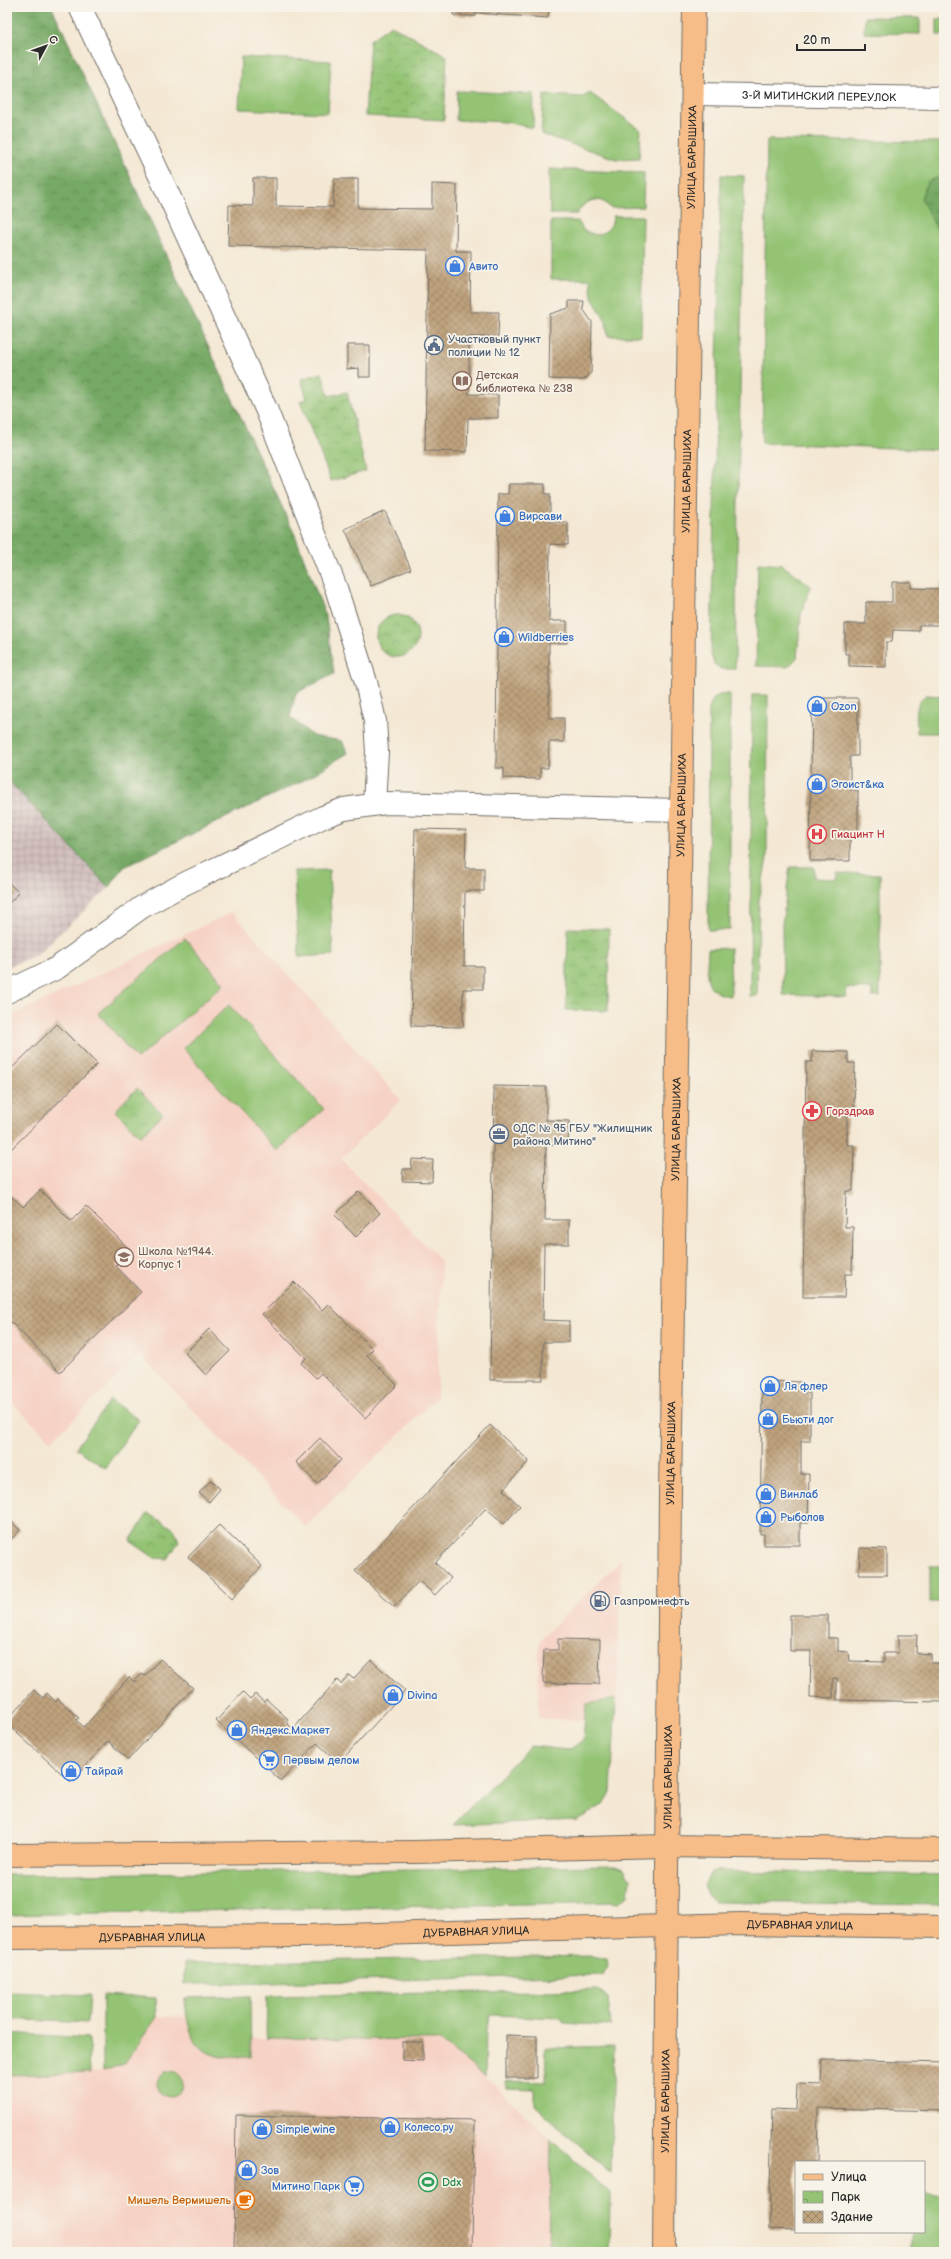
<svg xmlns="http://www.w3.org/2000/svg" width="951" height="2259" font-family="'Balsamiq Sans',sans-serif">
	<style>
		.built { fill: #f6d2c4 }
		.industrial { fill: url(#industrial-grid) }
		.green { fill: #93c373; stroke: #5f774f }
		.forest { fill: url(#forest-crowns); stroke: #506a48 }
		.park { fill: url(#park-crowns); stroke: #5f774f }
		.building { fill: url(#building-cross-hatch) }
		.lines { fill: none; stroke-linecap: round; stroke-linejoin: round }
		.minor-casing { stroke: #716d66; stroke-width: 24 }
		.major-casing { stroke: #716d66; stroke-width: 24 }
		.minor { stroke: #fff; stroke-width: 22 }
		.major { stroke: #f7bd88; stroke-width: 22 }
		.labels { text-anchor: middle; stroke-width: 3.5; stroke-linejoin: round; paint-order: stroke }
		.street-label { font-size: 11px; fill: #2b2b2b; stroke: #f7f3e8 }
		.shop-label { font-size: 11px; fill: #366cbe; stroke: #f7f3e8; text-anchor: start }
		.service-label { font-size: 11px; fill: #4e5e75; stroke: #f7f3e8; text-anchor: start }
		.education-label { font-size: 11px; fill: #785e54; stroke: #f7f3e8; text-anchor: start }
		.health-label { font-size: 11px; fill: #be3a42; stroke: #f7f3e8; text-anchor: start }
		.leisure-label { font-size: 11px; fill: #27864d; stroke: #f7f3e8; text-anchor: start }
		.food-label { font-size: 11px; fill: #c56008; stroke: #f7f3e8; text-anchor: end }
	</style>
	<defs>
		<pattern id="industrial-grid" width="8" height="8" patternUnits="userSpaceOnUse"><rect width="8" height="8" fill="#d1bfbe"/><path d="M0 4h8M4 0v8" fill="none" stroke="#b4a4a3"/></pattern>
		<pattern id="forest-crowns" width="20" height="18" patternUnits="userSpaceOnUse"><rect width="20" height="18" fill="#76a965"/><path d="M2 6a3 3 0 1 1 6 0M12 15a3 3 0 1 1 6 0" fill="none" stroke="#618a53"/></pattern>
		<pattern id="park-crowns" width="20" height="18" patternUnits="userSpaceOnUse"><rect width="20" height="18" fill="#93c373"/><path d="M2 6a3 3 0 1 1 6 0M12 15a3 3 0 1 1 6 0" fill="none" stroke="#789f5f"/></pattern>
		<pattern id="building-cross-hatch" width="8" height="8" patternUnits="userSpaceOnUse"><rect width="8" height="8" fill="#bfa37e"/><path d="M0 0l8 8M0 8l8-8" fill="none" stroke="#9b8567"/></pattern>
	</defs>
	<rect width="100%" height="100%" fill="#f7f3e8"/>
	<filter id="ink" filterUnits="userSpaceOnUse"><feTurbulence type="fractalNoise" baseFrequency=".025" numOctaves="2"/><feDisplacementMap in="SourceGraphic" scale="8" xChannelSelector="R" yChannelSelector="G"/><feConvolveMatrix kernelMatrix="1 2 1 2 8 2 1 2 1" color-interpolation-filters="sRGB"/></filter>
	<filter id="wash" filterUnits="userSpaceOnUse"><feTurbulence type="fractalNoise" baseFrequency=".012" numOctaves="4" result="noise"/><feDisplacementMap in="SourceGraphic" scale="16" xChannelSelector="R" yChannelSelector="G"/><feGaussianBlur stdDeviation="0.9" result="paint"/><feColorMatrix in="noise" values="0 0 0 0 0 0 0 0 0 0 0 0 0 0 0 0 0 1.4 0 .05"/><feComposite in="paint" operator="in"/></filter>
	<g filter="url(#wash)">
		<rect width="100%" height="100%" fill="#f4e8d4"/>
		<!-- built -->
		<g class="built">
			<polygon points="944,906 944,1178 943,1178"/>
			<polygon points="232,912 401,1100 341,1159 441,1261 437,1397 305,1527 140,1355 51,1441 7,1398 7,1018"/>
			<polygon points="621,1560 616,1722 538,1718 539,1641"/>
			<polygon points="186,2016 188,2027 203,2049 214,2056 251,2057 251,2038 438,2040 485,2076 551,2139 549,2252 7,2252 7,2070 11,2075 87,2073 108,2070 124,2065 157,2017"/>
		</g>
		<!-- industrial -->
		<polygon class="industrial" points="7,779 109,888 36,955 7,967"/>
		<!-- green -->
		<g class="green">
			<polygon points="865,17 920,18 920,34 864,33"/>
			<rect x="937" y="19" width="7" height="16"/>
			<polygon points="241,57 331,61 328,113 239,109"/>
			<polygon points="457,91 534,94 533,128 506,122 456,120"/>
			<polygon points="590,93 641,130 639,158 616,159 541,134 544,95 583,97"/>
			<polygon points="767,140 944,142 944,450 762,443"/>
			<path d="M549 169 644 173 643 207 610 208C600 194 584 200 577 214H550Z"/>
			<polygon points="721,175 744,176 735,669 721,669 714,664 711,654"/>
			<path d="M613 216H643L641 336H608L606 321 592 298 590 279H551V221H578L584 231 596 235C606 233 613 227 613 216Z"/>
			<polygon points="758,563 782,565 811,586 801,614 797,658 788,667 756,666"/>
			<path d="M723 694H730V930H708L709 710C711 700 714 696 723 694Z"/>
			<polygon points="752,695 768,695 767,858 759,901 757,996 750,996"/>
			<path d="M926 695 944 696V739L938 733H917C917 719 913 704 926 695Z"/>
			<polygon points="790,867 814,867 814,878 836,879 837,873 880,874 880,997 872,997 872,989 846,988 846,997 783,995 782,924"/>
			<polygon points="329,870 333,955 299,957 294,871"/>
			<polygon points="185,938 224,984 137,1059 98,1013"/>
			<path d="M730 948 731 996C701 993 707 972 708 949Z"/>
			<polygon points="229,1005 324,1109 277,1151 183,1048"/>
			<polygon points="110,1400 139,1420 105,1468 76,1448"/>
			<rect x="930" y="1566" width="14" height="36"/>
			<polygon points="616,1699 611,1792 603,1805 577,1820 453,1825 530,1746 569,1750 583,1740 586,1704"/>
			<polygon points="616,1866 624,1869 630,1880 628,1895 619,1902 7,1915 7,1875"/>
			<polygon points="716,1871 944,1875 944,1905 715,1902 709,1897 704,1886 710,1874"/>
			<polygon points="593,1956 606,1959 607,1966 603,1975 229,1984 184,1984 184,1963"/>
			<polygon points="598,1990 608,1999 611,2026 564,2023 561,2018 491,2015 486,2028 485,2076 438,2040 266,2038 267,1996"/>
			<polygon points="7,1992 90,1995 88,2023 7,2019"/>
			<polygon points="103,1995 156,1998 157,2017 124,2064 103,2071"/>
			<path d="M250 1996 251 2057C240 2057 224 2059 214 2055 190 2047 186 2019 185 1998Z"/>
			<polygon points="7,2033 88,2038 90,2073 10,2075 7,2070"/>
			<polygon points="614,2046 611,2173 535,2105 535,2089 506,2088 506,2081 545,2082 546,2048"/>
			<circle cx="170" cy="2084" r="13"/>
			<polygon points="551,2139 610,2193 609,2252 549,2252"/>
			<polygon points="924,2194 944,2194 944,2252 911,2252 911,2232 924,2232"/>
		</g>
		<!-- forest -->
		<g class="forest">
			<polygon points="7,7 52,7 295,535 326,617 334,674 296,693 290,717 313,736 342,741 348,753 306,779 124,867 109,888 7,779"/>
			<polygon points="944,175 944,243 921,198 927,182"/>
		</g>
		<!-- park -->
		<g class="park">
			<polygon points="391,25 447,56 444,120 365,116 370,40"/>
			<polygon points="322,373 329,396 347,392 366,471 331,481 300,401 307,399 301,379"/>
			<circle cx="397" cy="636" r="21"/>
			<polygon points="568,928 609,929 608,1011 566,1010"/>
			<polygon points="137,1088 163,1114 140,1136 115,1111"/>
			<polygon points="148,1513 174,1529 179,1541 168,1559 155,1558 130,1541"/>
		</g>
		<g id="blocks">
			<!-- building -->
			<g class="building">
				<polygon points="311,7 341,7 341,10"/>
				<polygon points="453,7 549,7 548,18 476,13 476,16 453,15"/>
				<polygon points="253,178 276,178 276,206 333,207 334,179 358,179 358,208 432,209 432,184 457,185 456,251 471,251 470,312 499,312 498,337 469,337 469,394 498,395 498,418 468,418 467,452 425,451 428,250 228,246 229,205 253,206"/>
				<polygon points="569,301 584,301 583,309 592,322 591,373 584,380 549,379 550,314 569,308"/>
				<polygon points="347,345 370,345 370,377 359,377 359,368 347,369"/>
				<polygon points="509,484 545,484 545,494 550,494 550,522 568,522 568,545 550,544 549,621 567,621 567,643 549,643 549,718 564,718 564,742 549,742 548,768 540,768 540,779 504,778 504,768 496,768 498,494 508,494"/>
				<polygon points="385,511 411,569 371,586 345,529"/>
				<polygon points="892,582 911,582 911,588 941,589 941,582 944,582 944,625 919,625 919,631 893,630 892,642 886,642 886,667 849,666 849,654 845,654 845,624 866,624 866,602 892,602"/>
				<polygon points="812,698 858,698 858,756 850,756 850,790 858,790 858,838 850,838 850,861 810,861"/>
				<polygon points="415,829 466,830 465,868 484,868 484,891 465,891 464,966 483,966 483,989 463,989 463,1027 411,1026"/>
				<polygon points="7,881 19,893 7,905"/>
				<polygon points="57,1024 97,1064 7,1153 7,1073"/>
				<polygon points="812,1051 848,1052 848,1063 855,1063 854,1110 847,1110 847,1145 854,1145 853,1191 846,1191 845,1227 853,1227 852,1274 845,1274 844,1297 803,1297 806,1062 812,1062"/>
				<polygon points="494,1086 546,1087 546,1120 569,1121 568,1145 546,1144 545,1220 569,1220 569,1244 544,1244 543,1320 569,1321 569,1342 543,1342 543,1380 490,1380"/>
				<polygon points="412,1159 433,1160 432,1182 402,1181 403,1169 411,1169"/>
				<polygon points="40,1190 71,1221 86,1206 131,1251 116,1266 141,1292 60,1372 7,1318 7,1192 23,1207"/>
				<polygon points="359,1191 380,1213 356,1237 335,1215"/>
				<polygon points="294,1282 322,1310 328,1304 373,1349 367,1355 397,1385 365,1418 321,1373 316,1378 301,1363 306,1358 262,1314"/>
				<polygon points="209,1329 230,1351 206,1375 185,1353"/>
				<polygon points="767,1381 802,1382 802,1393 810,1393 810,1441 801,1441 801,1474 809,1474 808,1523 800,1523 800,1545 764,1545 764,1534 760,1534 762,1392 767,1392"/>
				<polygon points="490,1425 529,1461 503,1490 520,1506 504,1524 486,1508 435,1563 451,1578 435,1595 419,1581 394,1607 355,1571"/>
				<polygon points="320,1438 341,1460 317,1484 296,1462"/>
				<polygon points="211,1480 220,1489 209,1502 199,1493"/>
				<polygon points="7,1518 20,1530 7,1544"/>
				<polygon points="219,1525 262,1566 232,1599 188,1557"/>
				<polygon points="860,1548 887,1549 887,1575 859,1575"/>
				<polygon points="790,1615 828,1615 828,1638 838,1638 838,1651 848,1652 849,1661 884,1662 884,1653 898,1653 898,1635 917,1635 916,1653 931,1654 931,1663 944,1663 944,1702 837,1700 837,1678 833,1678 833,1698 810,1697 811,1651 790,1651"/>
				<polygon points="558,1639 600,1640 599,1684 543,1683 544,1650 558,1650"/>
				<polygon points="160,1659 193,1688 128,1760 108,1741 71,1782 7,1724 7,1720 34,1690 43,1698 47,1693 56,1702 58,1699 79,1718 76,1720 84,1727 129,1677 134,1682 142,1674 145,1676"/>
				<polygon points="371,1660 405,1691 339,1763 317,1743 281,1781 216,1721 243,1692 250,1699 255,1694 264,1702 266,1699 288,1719 286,1722 293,1729 337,1680 341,1684 349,1675 353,1679"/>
				<polygon points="506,2035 537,2036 537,2078 506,2078"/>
				<polygon points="402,2042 423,2042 423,2061 402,2060"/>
				<polygon points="822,2060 944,2063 944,2111 818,2108 817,2162 796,2162 796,2230 769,2229 772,2109 796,2110 797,2084 821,2085"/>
				<polygon points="236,2115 474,2120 472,2252 234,2252"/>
			</g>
		</g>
	</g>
	<g filter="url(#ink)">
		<use href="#blocks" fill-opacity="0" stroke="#716d66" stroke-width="1"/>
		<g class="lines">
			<defs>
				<g id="minor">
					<polyline points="80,7 160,176 267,411 336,588 366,682 375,721 377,752 374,804"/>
					<path id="s1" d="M693 94 944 98"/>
					<polyline points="7,992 57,968 142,907 182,885 323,817 344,809 386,803 681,810"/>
				</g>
				<g id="major">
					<polyline points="7,1855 416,1852 666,1846 944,1850"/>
					<path id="s2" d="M7 1938 305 1936 740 1924 944 1927"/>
					<path id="s3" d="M664 2252 670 1493 694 7"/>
				</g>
			</defs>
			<!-- minor casing -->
			<use href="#minor" class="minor-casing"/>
			<!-- major casing -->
			<use href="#major" class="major-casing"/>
			<!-- minor -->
			<use href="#minor" class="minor"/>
			<!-- major -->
			<use href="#major" class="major"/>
		</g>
	</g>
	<!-- icons -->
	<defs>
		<symbol id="shop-ring" viewBox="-11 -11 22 22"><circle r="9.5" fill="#f7f3e8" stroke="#3f7fe0" stroke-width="1.5"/><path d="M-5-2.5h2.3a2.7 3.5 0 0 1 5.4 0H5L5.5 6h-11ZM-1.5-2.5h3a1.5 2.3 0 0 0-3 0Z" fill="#3f7fe0"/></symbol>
		<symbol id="civic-ring" viewBox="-11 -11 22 22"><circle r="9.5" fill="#f7f3e8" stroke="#5c6f8a" stroke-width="1.5"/><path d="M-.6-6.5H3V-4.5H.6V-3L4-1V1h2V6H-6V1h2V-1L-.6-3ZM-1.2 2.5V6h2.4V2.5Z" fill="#5c6f8a"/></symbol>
		<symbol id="library-ring" viewBox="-11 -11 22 22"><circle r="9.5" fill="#f7f3e8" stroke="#8d6e63" stroke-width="1.5"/><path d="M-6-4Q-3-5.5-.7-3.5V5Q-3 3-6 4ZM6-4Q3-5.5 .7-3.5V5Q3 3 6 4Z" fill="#8d6e63"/></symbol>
		<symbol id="hospital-ring" viewBox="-11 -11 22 22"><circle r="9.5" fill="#f7f3e8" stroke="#e0444e" stroke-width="1.5"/><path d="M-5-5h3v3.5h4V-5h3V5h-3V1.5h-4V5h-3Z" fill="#e0444e"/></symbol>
		<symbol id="pharmacy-ring" viewBox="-11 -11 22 22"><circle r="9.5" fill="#f7f3e8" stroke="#e0444e" stroke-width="1.5"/><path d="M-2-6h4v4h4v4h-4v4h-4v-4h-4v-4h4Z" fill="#e0444e"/></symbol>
		<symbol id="office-ring" viewBox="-11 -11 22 22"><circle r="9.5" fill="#f7f3e8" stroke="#5c6f8a" stroke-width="1.5"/><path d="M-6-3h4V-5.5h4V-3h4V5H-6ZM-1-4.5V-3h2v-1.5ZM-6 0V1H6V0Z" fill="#5c6f8a"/></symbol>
		<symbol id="school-ring" viewBox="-11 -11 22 22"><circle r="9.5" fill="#f7f3e8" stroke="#8d6e63" stroke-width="1.5"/><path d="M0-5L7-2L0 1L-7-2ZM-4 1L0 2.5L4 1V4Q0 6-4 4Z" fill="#8d6e63"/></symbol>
		<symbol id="fuel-ring" viewBox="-11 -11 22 22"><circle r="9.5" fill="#f7f3e8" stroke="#5c6f8a" stroke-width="1.5"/><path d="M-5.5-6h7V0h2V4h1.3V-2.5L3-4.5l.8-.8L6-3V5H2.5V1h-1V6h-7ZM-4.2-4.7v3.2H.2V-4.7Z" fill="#5c6f8a"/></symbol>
		<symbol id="supermarket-ring" viewBox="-11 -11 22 22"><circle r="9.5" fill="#f7f3e8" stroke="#3f7fe0" stroke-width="1.5"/><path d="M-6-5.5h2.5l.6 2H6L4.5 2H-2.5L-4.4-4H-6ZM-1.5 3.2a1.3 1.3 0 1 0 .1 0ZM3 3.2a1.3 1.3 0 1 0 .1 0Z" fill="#3f7fe0"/></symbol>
		<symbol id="stadium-ring" viewBox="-11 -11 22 22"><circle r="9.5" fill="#f7f3e8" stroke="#2e9e5b" stroke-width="1.5"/><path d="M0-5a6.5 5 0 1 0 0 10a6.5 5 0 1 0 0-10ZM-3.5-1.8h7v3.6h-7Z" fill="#2e9e5b"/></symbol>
		<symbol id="cafe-ring" viewBox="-11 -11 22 22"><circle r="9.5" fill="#f7f3e8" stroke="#e8710a" stroke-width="1.5"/><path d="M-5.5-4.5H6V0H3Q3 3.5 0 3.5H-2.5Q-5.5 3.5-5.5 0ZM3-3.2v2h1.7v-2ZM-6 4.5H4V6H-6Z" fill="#e8710a"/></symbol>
	</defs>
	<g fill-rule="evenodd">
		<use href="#shop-ring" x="444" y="255" width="22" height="22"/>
		<use href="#civic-ring" x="423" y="334" width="22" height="22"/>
		<use href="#library-ring" x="451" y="370" width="22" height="22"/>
		<use href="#shop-ring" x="494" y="505" width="22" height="22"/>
		<use href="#shop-ring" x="493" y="626" width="22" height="22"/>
		<use href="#shop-ring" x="806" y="695" width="22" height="22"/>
		<use href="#shop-ring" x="806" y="773" width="22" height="22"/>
		<use href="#hospital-ring" x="806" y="823" width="22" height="22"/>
		<use href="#pharmacy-ring" x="801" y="1100" width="22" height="22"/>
		<use href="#office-ring" x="488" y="1123" width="22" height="22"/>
		<use href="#school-ring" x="113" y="1246" width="22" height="22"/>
		<use href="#shop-ring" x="759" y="1375" width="22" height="22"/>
		<use href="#shop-ring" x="757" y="1408" width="22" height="22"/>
		<use href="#shop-ring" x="755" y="1483" width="22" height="22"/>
		<use href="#shop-ring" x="755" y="1506" width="22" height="22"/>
		<use href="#fuel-ring" x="589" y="1590" width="22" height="22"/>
		<use href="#shop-ring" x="382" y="1684" width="22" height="22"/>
		<use href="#shop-ring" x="226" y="1719" width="22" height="22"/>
		<use href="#supermarket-ring" x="258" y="1749" width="22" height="22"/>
		<use href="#shop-ring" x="60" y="1760" width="22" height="22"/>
		<use href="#shop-ring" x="379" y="2116" width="22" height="22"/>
		<use href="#shop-ring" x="251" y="2118" width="22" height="22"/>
		<use href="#shop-ring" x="236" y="2159" width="22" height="22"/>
		<use href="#stadium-ring" x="417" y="2171" width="22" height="22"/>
		<use href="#supermarket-ring" x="343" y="2175" width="22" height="22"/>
		<use href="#cafe-ring" x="234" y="2189" width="22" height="22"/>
	</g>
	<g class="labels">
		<!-- street labels -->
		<g class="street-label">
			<text dy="4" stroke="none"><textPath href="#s1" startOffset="126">3-Й МИТИНСКИЙ ПЕРЕУЛОК</textPath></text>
			<text dy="4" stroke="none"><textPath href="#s3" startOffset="2095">УЛИЦА БАРЫШИХА</textPath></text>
			<text dy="4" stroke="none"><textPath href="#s3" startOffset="1771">УЛИЦА БАРЫШИХА</textPath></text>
			<text dy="4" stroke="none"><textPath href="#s3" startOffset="1447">УЛИЦА БАРЫШИХА</textPath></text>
			<text dy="4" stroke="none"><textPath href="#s3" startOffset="1123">УЛИЦА БАРЫШИХА</textPath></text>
			<text dy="4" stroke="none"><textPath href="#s3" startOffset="799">УЛИЦА БАРЫШИХА</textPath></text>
			<text dy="4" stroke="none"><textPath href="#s3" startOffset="475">УЛИЦА БАРЫШИХА</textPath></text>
			<text dy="4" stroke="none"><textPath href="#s2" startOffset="793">ДУБРАВНАЯ УЛИЦА</textPath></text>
			<text dy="4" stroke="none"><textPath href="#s2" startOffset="469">ДУБРАВНАЯ УЛИЦА</textPath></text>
			<text dy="4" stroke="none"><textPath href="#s2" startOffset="145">ДУБРАВНАЯ УЛИЦА</textPath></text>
			<text dy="4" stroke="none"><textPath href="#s3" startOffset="151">УЛИЦА БАРЫШИХА</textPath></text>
		</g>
		<!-- shop labels -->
		<g class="shop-label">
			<text x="469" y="270">Авито</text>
			<text x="519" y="520">Вирсави</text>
			<text x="518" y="641">Wildberries</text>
			<text x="831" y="710">Ozon</text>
			<text x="831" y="788">Эгоист&amp;ка</text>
			<text x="784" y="1390">Ля флер</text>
			<text x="782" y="1423">Бьюти дог</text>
			<text x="780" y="1498">Винлаб</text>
			<text x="780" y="1521">Рыболов</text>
			<text x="407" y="1699">Divina</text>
			<text x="251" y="1734">Яндекс.Маркет</text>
			<text x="283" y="1764">Первым делом</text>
			<text x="85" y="1775">Тайрай</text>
			<text x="404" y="2131">Колесо.ру</text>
			<text x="276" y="2133">Simple wine</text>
			<text x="261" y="2174">Зов</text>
			<text x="340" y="2190" text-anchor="end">Митино Парк</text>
		</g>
		<!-- service labels -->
		<g class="service-label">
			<text x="448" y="343">Участковый пункт<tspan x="448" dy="13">полиции № 12</tspan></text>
			<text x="513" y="1132">ОДС № 95 ГБУ "Жилищник<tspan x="513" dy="13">района Митино"</tspan></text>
			<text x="614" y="1605">Газпромнефть</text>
		</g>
		<!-- education labels -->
		<g class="education-label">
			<text x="476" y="379">Детская<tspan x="476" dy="13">библиотека № 238</tspan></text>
			<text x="138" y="1255">Школа №1944.<tspan x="138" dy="13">Корпус 1</tspan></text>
		</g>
		<!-- health labels -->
		<g class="health-label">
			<text x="831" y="838">Гиацинт Н</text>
			<text x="826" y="1115">Горздрав</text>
		</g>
		<!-- leisure labels -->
		<g class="leisure-label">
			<text x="442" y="2186">Ddx</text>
		</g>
		<!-- food labels -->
		<g class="food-label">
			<text x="231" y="2204">Мишель Вермишель</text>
		</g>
	</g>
	<!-- margin -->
	<rect width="951" height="2259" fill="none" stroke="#f7f3e8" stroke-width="24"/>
	<!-- legend -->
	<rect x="795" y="2161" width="130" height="72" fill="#f7f3e8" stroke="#a5a39c"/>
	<rect x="803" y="2174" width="20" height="6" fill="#f7bd88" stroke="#a5a39c"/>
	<text x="831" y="2181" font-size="12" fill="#2b2b2b">Улица</text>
	<rect x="803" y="2191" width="20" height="12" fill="url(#park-crowns)" stroke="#a5a39c"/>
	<text x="831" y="2201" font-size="12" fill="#2b2b2b">Парк</text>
	<rect x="803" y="2211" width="20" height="12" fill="url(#building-cross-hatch)" stroke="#a5a39c"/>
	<text x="831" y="2221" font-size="12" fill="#2b2b2b">Здание</text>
	<!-- north arrow -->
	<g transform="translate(46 46) rotate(49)" stroke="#f7f3e8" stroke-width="3" paint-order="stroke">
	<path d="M0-3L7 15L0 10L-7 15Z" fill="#2b2b2b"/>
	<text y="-6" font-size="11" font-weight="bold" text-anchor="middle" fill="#2b2b2b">С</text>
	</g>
	<!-- scale -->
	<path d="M797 44v6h68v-6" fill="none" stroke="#2b2b2b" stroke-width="2"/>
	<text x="803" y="44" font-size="12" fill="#2b2b2b" stroke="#f7f3e8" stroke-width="3" paint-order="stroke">20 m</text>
</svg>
